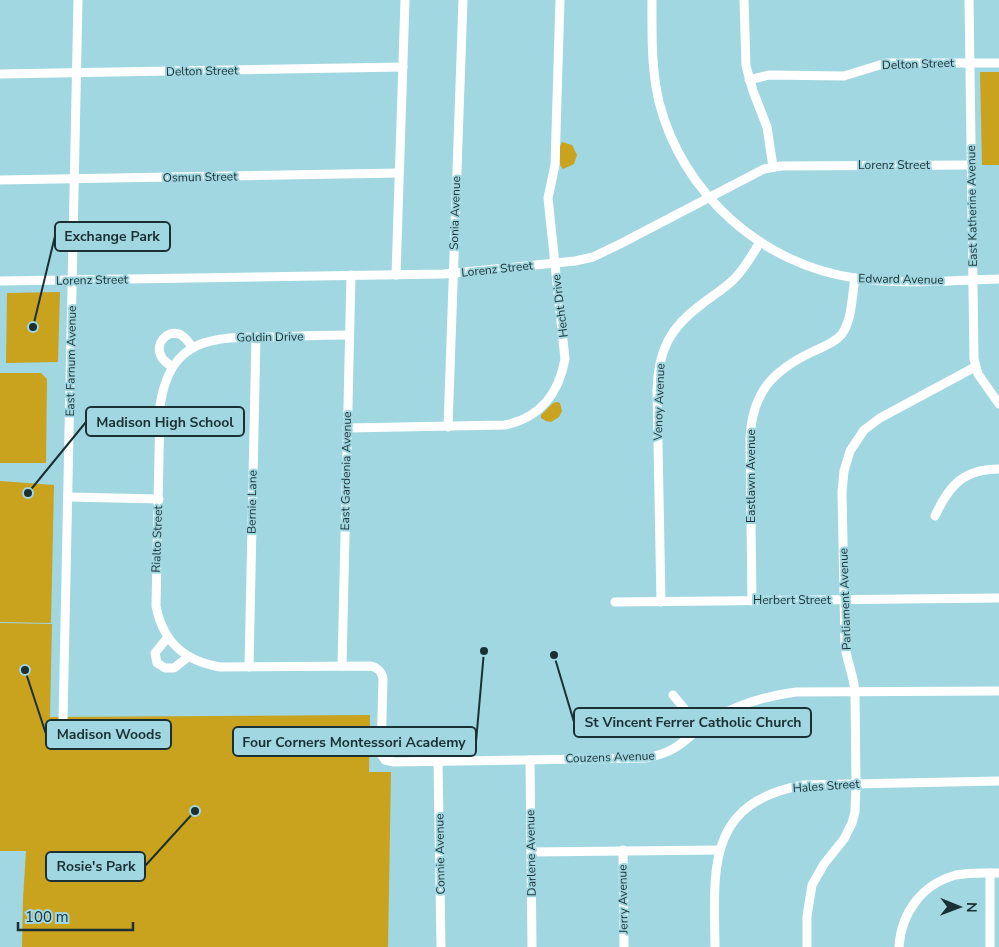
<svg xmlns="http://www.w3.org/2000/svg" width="999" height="947" font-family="'Nunito Sans',sans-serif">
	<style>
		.green { fill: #c9a21e }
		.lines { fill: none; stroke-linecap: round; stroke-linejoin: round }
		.street { stroke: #fff; stroke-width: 9 }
		.labels { text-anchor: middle; stroke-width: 4; stroke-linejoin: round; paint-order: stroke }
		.street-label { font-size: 12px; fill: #1b3034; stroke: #a1d7e1 }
		.leader { fill: none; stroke: #1b3034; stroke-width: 2 }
		.callout-dot { fill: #1b3034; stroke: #a1d7e1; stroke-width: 2 }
		.callout { fill: #a1d7e1; stroke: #1b3034; stroke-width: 2 }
		.callout-label { font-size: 14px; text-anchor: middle; font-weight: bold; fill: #1b3034 }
	</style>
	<rect width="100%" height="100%" fill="#a1d7e1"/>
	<!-- green -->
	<g class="green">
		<polygon points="980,72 999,72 999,165 982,165"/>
		<polygon points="562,142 572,145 577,155 574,164 563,169 560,165 560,146"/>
		<polygon points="60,292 58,362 6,363 7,293"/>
		<polygon points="0,373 41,373 47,379 46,463 0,463"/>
		<polygon points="557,402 560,403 562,411 559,417 551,422 546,421 541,418 541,415 553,403"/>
		<polygon points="0,481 54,485 51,623 0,622"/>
		<polygon points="0,623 52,624 50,717 370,715 369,772 391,772 388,947 22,947 23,899 26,851 0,851"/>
	</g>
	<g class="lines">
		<!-- street -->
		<g class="street">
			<path d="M652 0C652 34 651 68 659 102 682 193 762 265 855 278 899 285 954 280 999 279"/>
			<polyline points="744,0 746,66 753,91 767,127 773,167"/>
			<polyline points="969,0 974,359 978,374 999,404"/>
			<polyline points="0,74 403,67"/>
			<polyline points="749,80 769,75 844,76 886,63 999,63"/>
			<polyline points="0,180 399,173"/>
			<polyline points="396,275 405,0"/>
			<polyline points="0,281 444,274 575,261 593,257 620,244 764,169 781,166 971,165"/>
			<path d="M349 335C324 335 298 336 272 337 214 337 170 336 160 406L156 606C163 642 184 661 220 667L371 666C378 668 382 671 383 679L381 754 385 760 394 762 645 758C680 752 683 739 710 721 737 704 765 696 796 692L999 691"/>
			<path d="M172 367C169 364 163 361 161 356 155 344 166 330 179 334 185 336 189 343 193 348"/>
			<polyline points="448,427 463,0"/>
			<path d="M347 428 505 425C540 418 559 393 565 359L548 198 555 165 560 0"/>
			<polyline points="68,497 159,499"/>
			<path d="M935 516C949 485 964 469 999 469"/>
			<path d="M752 601 750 439C752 393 772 371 812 352 822 347 835 343 842 334 852 320 852 296 855 278"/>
			<polyline points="615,602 999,598"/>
			<path d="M661 602 657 390C658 351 670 327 702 304 712 296 724 289 733 280 744 270 752 255 760 242"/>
			<polyline points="168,637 155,653 157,663 165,668 174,668 188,657"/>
			<polyline points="342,666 351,275"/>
			<polyline points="249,667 256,337"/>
			<polyline points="673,695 701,729"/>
			<polyline points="63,721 78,0"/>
			<polyline points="530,760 532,947"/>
			<polyline points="438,761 441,947"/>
			<polyline points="623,850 624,947"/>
			<polyline points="531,852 719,850"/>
			<polyline points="990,873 990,947"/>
			<path d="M715 947C714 868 706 803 803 785L999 781"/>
			<path d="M807 947V916L812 885 824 864 844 839 852 823 855 812 856 783 855 692C854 676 847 662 845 646L842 492 844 471 850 451 864 430 880 418 975 367"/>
			<path d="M899 947C901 913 922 884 956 875 970 872 985 873 999 873"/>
		</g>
	</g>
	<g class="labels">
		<!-- street labels -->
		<g class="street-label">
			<text transform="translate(918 64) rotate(-2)" y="4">Delton Street</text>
			<text transform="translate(202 71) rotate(-1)" y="4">Delton Street</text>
			<text x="894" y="169">Lorenz Street</text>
			<text transform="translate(200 177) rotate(-1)" y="4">Osmun Street</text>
			<text transform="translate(972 206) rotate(-91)" y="4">East Katherine Avenue</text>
			<text transform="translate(455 213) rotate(-88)" y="4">Sonia Avenue</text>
			<text transform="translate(497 269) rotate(-6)" y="4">Lorenz Street</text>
			<text transform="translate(901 279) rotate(1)" y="4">Edward Avenue</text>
			<text transform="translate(92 280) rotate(-1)" y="4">Lorenz Street</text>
			<text transform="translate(560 306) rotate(-97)" y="4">Hecht Drive</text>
			<text transform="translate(270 337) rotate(-1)" y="4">Goldin Drive</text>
			<text transform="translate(71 361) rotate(-89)" y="4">East Farnum Avenue</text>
			<text transform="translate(659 402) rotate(-88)" y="4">Venoy Avenue</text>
			<text transform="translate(346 471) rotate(-89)" y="4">East Gardenia Avenue</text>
			<text transform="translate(751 476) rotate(-90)" y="4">Eastlawn Avenue</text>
			<text transform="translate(252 502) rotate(-89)" y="4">Bernie Lane</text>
			<text transform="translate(157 539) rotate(-88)" y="4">Rialto Street</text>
			<text transform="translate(845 599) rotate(-92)" y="4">Parliament Avenue</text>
			<text x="792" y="604">Herbert Street</text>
			<text transform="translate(610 757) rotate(-2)" y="4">Couzens Avenue</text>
			<text transform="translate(826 786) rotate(-4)" y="4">Hales Street</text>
			<text transform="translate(531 853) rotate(-91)" y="4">Darlene Avenue</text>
			<text transform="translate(440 854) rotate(-91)" y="4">Connie Avenue</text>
			<text transform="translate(623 899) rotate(-91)" y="4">Jerry Avenue</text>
		</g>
	</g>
	<!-- callouts -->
	<path class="leader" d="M33 327L55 236M28 493L86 422M554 655L574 722M25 670L46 734M484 651L476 742M195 811L145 866"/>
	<g class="callout-dot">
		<circle cx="33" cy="327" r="5"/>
		<circle cx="28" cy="493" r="5"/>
		<circle cx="554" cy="655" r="5"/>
		<circle cx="25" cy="670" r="5"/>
		<circle cx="484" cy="651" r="5"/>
		<circle cx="195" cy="811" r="5"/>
	</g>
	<g class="callout">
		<rect x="55" y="222" width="115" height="29" rx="5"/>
		<rect x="86" y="407" width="158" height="29" rx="5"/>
		<rect x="574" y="708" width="237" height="29" rx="5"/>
		<rect x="46" y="720" width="125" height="29" rx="5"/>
		<rect x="233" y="727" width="243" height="29" rx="5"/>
		<rect x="46" y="852" width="99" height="29" rx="5"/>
	</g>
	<g class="callout-label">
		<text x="112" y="241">Exchange Park</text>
		<text x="165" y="427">Madison High School</text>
		<text x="693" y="727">St Vincent Ferrer Catholic Church</text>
		<text x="109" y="739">Madison Woods</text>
		<text x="354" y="747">Four Corners Montessori Academy</text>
		<text x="96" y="871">Rosie's Park</text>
	</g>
	<!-- north arrow -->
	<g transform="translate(959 907) rotate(91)" stroke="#a1d7e1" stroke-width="4" paint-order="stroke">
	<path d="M0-4L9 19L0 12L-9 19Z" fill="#1b3034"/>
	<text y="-8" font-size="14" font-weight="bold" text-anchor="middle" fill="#1b3034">N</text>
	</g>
	<!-- scale -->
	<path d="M18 922v8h115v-8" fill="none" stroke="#1b3034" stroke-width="2.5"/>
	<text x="25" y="922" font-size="15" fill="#1b3034" stroke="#a1d7e1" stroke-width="4" paint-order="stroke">100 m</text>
</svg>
